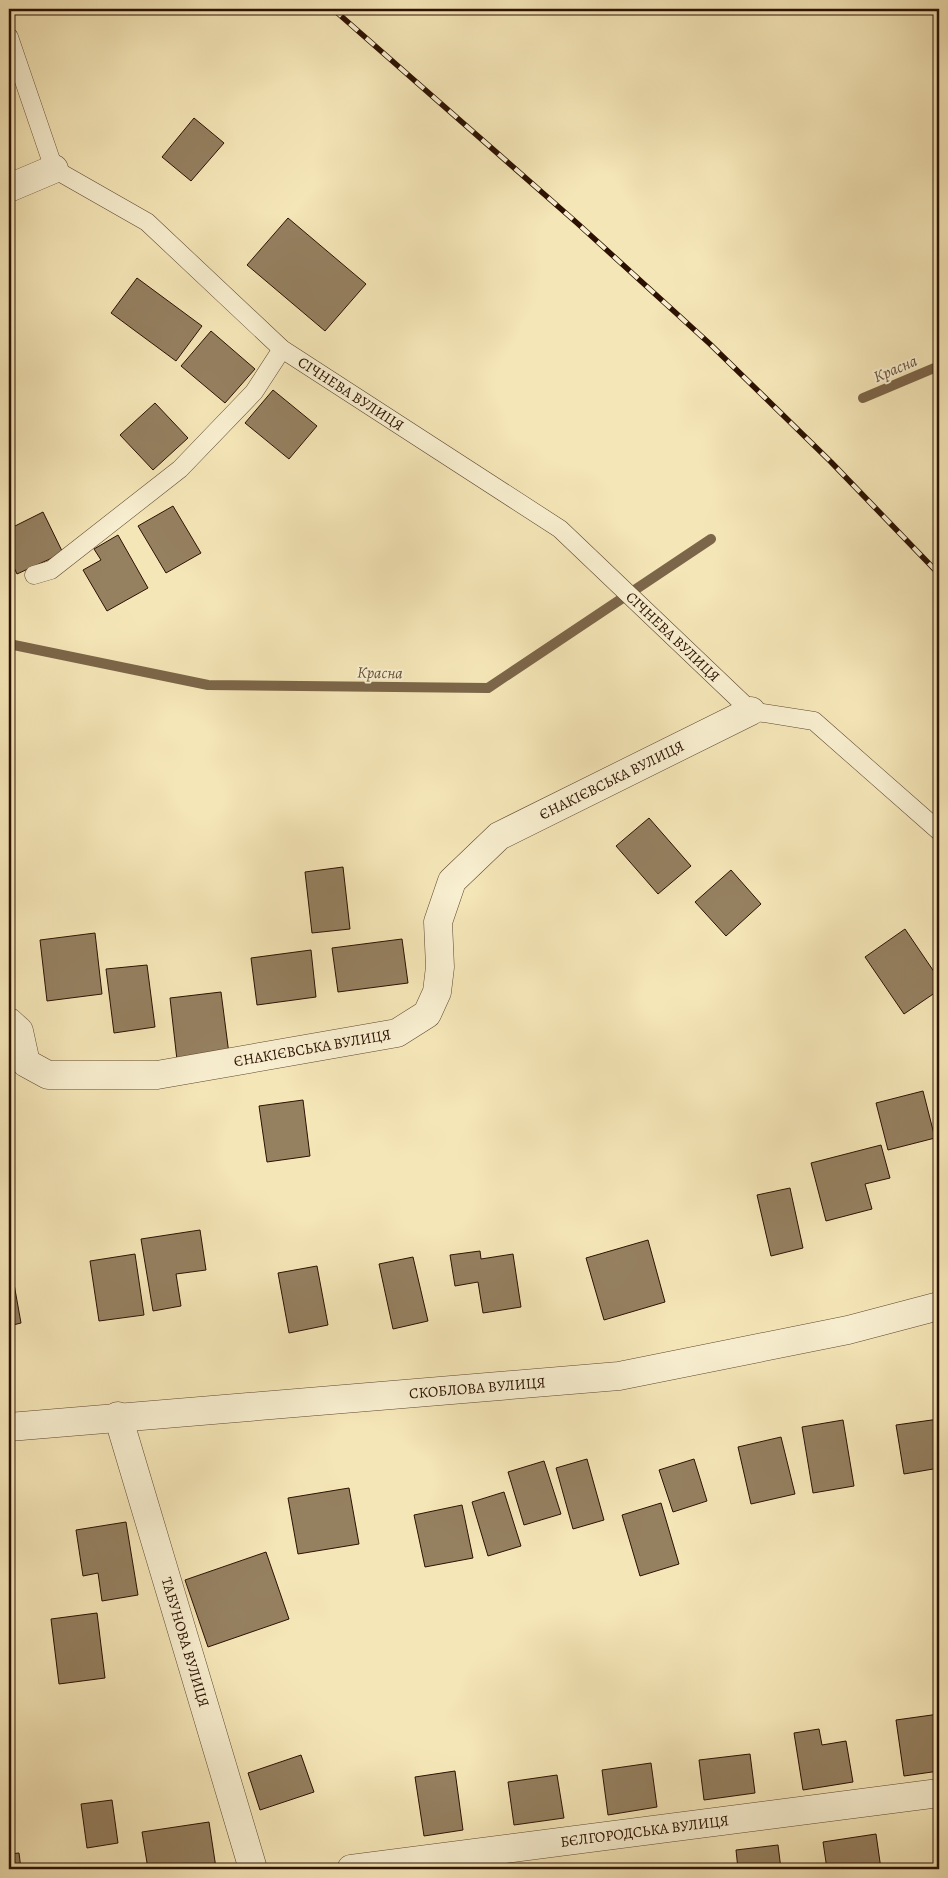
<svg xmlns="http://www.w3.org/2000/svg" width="948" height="1878" font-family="Alegreya,serif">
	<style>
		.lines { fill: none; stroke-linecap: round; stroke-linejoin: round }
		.stream { stroke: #7c6649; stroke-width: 10 }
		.building { fill: #958060; stroke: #2c1102 }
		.lane-casing { stroke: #5e462f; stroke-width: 19 }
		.street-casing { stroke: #5e462f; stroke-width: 29 }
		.lane { stroke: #f8efd0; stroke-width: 18 }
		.street { stroke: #f8efd0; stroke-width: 28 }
		.rail-casing { stroke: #2c1102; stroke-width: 5.5 }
		.rail { stroke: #f8efd0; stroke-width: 4; stroke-dasharray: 11; stroke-linecap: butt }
		.labels { text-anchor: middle; stroke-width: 4; stroke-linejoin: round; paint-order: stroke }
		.street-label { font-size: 15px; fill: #2c1102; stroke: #f8efd0 }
		.water-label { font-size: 16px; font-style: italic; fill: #685038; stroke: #f8efd0 }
	</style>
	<rect width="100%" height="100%" fill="#f5e6b7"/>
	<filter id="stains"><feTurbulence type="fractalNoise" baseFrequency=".004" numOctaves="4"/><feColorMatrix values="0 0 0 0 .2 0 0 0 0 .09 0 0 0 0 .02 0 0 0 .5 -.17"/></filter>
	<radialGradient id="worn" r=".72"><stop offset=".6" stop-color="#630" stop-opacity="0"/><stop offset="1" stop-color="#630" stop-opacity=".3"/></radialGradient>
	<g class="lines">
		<!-- stream -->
		<g class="stream">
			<polyline points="863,398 939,366"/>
			<polyline points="9,644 208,685 488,688 711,539"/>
		</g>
	</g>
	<!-- building -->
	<g class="building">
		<polygon points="194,118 224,143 191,181 162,157"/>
		<polygon points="288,218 366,284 325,331 247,265"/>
		<polygon points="137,278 202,326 176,361 111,313"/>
		<polygon points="211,331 255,369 225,403 181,366"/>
		<polygon points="273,390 317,426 289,459 245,423"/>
		<polygon points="155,403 188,438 153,470 120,435"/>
		<polygon points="173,506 201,553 166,573 138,526"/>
		<polygon points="43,512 63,553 17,574 9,557 9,529"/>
		<polygon points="118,535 148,588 107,611 83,570 101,560 94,549"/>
		<polygon points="649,818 691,866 658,894 616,846"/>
		<polygon points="343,867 350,929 312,933 305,872"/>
		<polygon points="731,870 761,904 726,936 695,902"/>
		<polygon points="905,929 939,979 939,990 904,1014 865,957"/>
		<polygon points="95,933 102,994 47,1001 40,940"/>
		<polygon points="402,939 408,983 338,992 332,948"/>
		<polygon points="311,950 316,997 257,1005 251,958"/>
		<polygon points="147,965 155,1027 114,1033 106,969"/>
		<polygon points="221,992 229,1054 177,1060 170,998"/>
		<polygon points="923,1091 935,1138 888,1150 876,1103"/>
		<polygon points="303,1100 310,1156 267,1162 259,1106"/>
		<polygon points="881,1145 890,1178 865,1184 872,1209 826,1221 811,1163"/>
		<polygon points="790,1188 803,1248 771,1256 757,1195"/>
		<polygon points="200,1230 206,1270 176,1274 181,1306 153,1311 141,1239"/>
		<polygon points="648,1240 665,1302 604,1320 586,1258"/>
		<polygon points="480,1251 481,1259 513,1254 521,1307 483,1313 478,1282 455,1286 450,1255"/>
		<polygon points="135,1254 144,1315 99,1321 90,1261"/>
		<polygon points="9,1256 21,1323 9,1326"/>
		<polygon points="413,1257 428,1321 393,1329 379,1264"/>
		<polygon points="317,1266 328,1325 289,1333 278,1273"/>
		<polygon points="939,1419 939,1468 904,1474 896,1425"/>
		<polygon points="843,1420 854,1486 813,1493 802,1427"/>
		<polygon points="781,1437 795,1494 751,1504 738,1447"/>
		<polygon points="587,1459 604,1520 573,1529 556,1468"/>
		<polygon points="694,1459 707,1501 673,1512 659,1470"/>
		<polygon points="544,1461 561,1514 524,1525 508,1472"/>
		<polygon points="349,1488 359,1544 298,1554 288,1498"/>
		<polygon points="504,1492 521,1546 488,1556 472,1502"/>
		<polygon points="661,1503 679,1564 640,1576 622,1515"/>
		<polygon points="462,1505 473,1558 425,1567 414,1515"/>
		<polygon points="126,1522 138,1595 102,1601 98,1573 83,1576 76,1530"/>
		<polygon points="266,1552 289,1619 208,1647 185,1580"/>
		<polygon points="97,1613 105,1678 59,1684 51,1619"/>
		<polygon points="939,1714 939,1771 904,1776 896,1720"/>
		<polygon points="819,1729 822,1745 846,1741 853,1782 803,1790 794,1733"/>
		<polygon points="750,1754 755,1793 704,1800 699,1760"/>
		<polygon points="301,1755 314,1792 260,1810 248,1773"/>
		<polygon points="651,1763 657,1807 608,1815 602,1770"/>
		<polygon points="455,1771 463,1830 424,1836 415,1777"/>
		<polygon points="557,1775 564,1818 514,1825 508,1782"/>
		<polygon points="112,1800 118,1843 87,1848 81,1804"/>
		<polygon points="209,1822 216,1868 148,1869 142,1832"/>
		<polygon points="876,1834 881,1869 827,1869 823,1842"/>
		<polygon points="778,1845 781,1869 738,1869 736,1850"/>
		<polygon points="19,1853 21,1869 9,1869 9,1854"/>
		<polygon points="588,1864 589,1869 556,1869"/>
	</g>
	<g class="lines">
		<defs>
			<g id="lane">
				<path id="s1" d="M9 37 54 169 147 222 282 349 560 529 751 711 814 721 939 831"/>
				<polyline points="34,575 51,570 180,469 254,392 282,349"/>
			</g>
			<g id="street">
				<polyline points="9,188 54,169"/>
				<path id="s2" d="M9 1022 19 1031 26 1063 48 1075H157L397 1033 427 1014 437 992 440 967 438 922 452 881 499 836 751 711"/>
				<path id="s3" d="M118 1416 253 1869"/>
				<path id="s4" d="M9 1427 619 1376 848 1330 939 1306"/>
				<path id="s5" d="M351 1869 939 1793"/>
			</g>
		</defs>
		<!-- lane casing -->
		<use href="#lane" class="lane-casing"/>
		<!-- street casing -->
		<use href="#street" class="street-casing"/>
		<!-- lane -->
		<use href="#lane" class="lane"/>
		<!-- street -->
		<use href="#street" class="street"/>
		<defs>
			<polyline id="rail" points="333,9 577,223 710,344 831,462 939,574"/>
		</defs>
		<!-- rail casing -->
		<use href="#rail" class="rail-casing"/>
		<!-- rail -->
		<use href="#rail" class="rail"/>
	</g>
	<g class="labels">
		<!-- street labels -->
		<g class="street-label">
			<text dy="5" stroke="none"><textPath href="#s1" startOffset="514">СІЧНЕВА ВУЛИЦЯ</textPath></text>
			<text dy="5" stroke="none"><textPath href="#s1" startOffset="919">СІЧНЕВА ВУЛИЦЯ</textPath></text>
			<text dy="5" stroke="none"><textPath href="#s2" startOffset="788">ЄНАКІЄВСЬКА ВУЛИЦЯ</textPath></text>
			<text dy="5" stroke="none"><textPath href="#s2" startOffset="338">ЄНАКІЄВСЬКА ВУЛИЦЯ</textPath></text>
			<text dy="5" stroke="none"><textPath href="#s4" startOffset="470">СКОБЛОВА ВУЛИЦЯ</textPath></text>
			<text dy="5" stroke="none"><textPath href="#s3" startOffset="236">ТАБУНОВА ВУЛИЦЯ</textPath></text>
			<text dy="5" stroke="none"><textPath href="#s5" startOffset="296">БЄЛГОРОДСЬКА ВУЛИЦЯ</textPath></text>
		</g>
		<!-- water labels -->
		<g class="water-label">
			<text transform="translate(895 368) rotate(-23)" y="6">Красна</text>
			<text transform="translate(380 672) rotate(1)" y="6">Красна</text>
		</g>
	</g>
	<!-- margin -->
	<rect width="948" height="1878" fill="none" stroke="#f5e6b7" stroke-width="30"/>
	<rect x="10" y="10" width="928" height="1858" fill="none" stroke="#2c1102" stroke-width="2.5"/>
	<rect x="15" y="15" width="918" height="1848" fill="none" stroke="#2c1102"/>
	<rect width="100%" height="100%" filter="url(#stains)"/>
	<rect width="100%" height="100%" fill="url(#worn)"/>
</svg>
